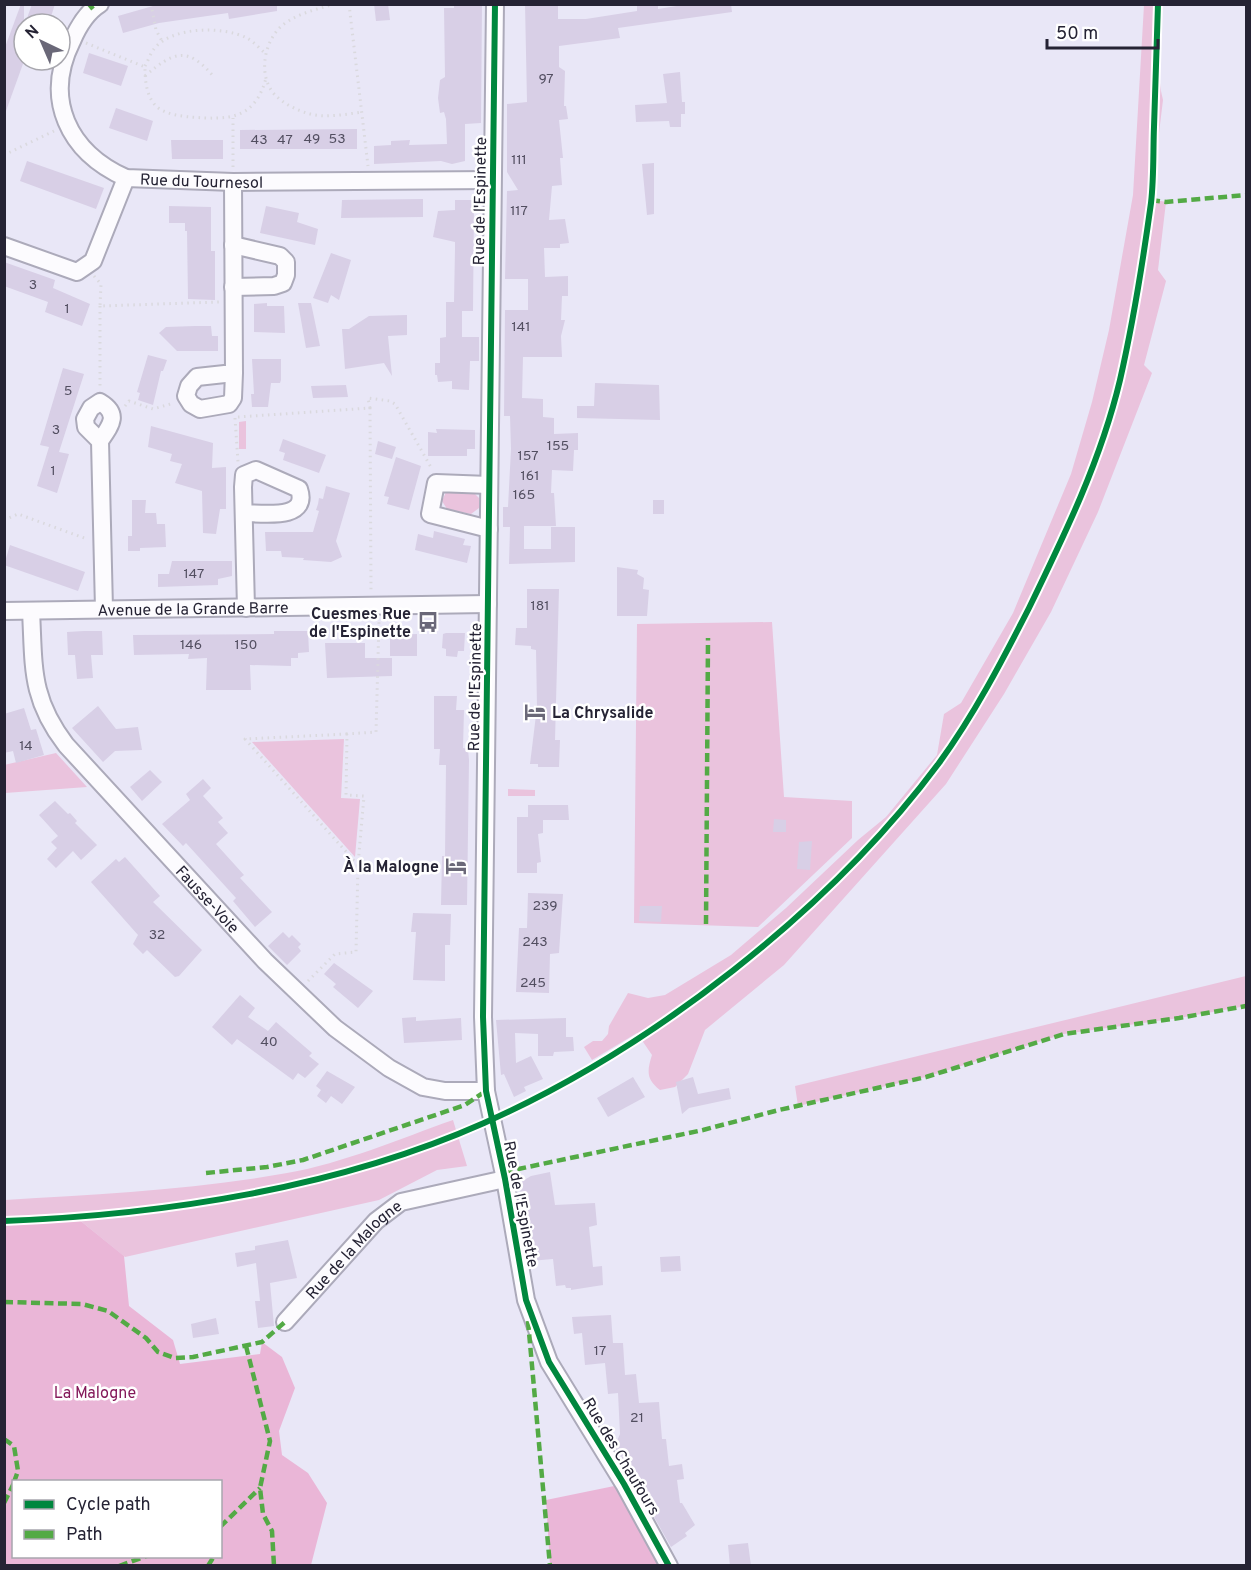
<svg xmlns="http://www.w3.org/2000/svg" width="1251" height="1570" font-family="Overpass,sans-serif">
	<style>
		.green { fill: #eac3dd }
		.forest { fill: #eab6d7; fill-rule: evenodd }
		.building { fill: #d8cfe6 }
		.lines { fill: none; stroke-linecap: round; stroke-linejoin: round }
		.minor-casing { stroke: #acaaba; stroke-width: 20 }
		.path { stroke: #dad9de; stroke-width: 3; stroke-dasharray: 1.5 4.5; stroke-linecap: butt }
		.minor { stroke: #fcfbfe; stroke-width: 16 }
		.quiet { stroke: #53aa45; stroke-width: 4.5; stroke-dasharray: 9 4.5; stroke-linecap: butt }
		.cycleway-casing { stroke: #fff; stroke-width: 10 }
		.cycleway { stroke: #00873e; stroke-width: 6 }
		.labels { text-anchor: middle; stroke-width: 5; stroke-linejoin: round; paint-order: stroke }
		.number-label { font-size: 14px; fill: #524e60 }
		.street-label { font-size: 16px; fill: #252334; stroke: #fff }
		.poi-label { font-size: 16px; font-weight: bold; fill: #252334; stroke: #fff; text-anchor: end }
		.park-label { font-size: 16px; fill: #84195a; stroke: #fff }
	</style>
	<rect width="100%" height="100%" fill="#e9e7f7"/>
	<!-- green -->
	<g class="green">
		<path d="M1144 5H1161C1162 36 1155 70 1163 100L1151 199 1166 202 1158 270 1166 281 1144 365 1152 373 1098 512 1051 612 1004 694 946 784 784 965 705 1030 688 1074 675 1087 660 1090C646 1079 647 1071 652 1055L637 1033 592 1060 584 1047 593 1041H602L608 1034 609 1026 628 993 648 998 665 995 731 955 786 908 858 840 886 817 937 755 944 714 961 703 1013 613 1071 474 1092 402 1109 330 1133 195Z"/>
		<polygon points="246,421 246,449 239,449 239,422"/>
		<polygon points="458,489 472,491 479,498 479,508 471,514 447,509 442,501 446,492"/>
		<polygon points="772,622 784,797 852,801 852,838 758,927 634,923 637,624"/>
		<polygon points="344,739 341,798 360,799 355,857 252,742"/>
		<polygon points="56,753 87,787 5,793 4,765"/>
		<polygon points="508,789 535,790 535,796 508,796"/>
		<polygon points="1246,976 1246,1006 1179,1018 1064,1034 926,1077 798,1106 795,1086"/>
		<path d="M453 1120 467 1166 437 1170 379 1200 125 1257 77 1218 5 1221V1200C99 1194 194 1190 287 1173 344 1163 399 1139 453 1120Z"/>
	</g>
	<!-- forest -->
	<g class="forest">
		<path d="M77 1218 124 1256 129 1306 173 1340 180 1364 260 1354 262 1342 282 1357 295 1388 279 1431 282 1455 308 1473 327 1503 311 1565H5V1221ZM14 1482H220V1556H14Z"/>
		<polygon points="624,1484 669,1565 550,1565 546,1500"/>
	</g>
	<!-- building -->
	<g class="building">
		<polygon points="21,4 24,4 24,61 6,111 4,50"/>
		<polygon points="32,4 55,4 49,23 38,20 37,24 25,24"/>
		<polygon points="160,4 277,4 277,11 229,19 228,13 159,23 123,33 118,16"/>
		<polygon points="374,4 388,4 390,20 376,21"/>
		<polygon points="454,4 482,4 481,123 465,124 465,161 452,164 441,161 374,164 374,146 391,145 391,141 410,140 409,145 447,144 446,119 444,112 440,113 438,98 440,80 445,77 444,8 454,8"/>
		<polygon points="525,4 558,4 558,19 586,19 637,11 637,4 658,4 658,9 689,4 731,4 732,12 618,28 620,38 559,46 559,67 565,71 564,106 566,106 568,119 559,120 563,158 560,158 562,185 552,186 549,220 565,219 569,243 560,244 560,248 544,248 545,277 568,276 568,296 562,296 561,320 565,320 561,336 562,357 523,357 522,398 543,399 543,417 554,418 554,434 578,433 578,450 574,450 573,471 552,470 551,493 554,493 556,526 524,526 524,549 551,549 551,527 575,527 575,562 509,564 510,527 503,527 503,507 508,507 511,449 510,416 504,416 505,310 528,310 528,279 505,279 507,191 518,190 507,172 507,104 527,102"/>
		<polygon points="89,53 128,66 121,86 83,73"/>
		<polygon points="680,72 682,102 685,102 685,114 681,114 681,127 670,127 669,121 636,122 635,105 667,103 663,74"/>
		<polygon points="116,108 153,121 147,141 109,128"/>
		<polygon points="357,129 357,149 240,149 240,130"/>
		<polygon points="171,140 223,140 223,159 172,159"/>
		<polygon points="27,161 104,188 96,209 20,181"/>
		<polygon points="654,163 654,214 647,215 642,164"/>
		<polygon points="423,199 423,217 341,218 342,200"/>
		<polygon points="455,200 474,200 473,311 462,311 462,337 479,337 479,361 470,361 469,390 452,389 452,381 438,382 437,375 435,375 435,363 440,363 440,338 446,337 446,302 454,302 455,249 455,242 433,237 438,211 455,210"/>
		<polygon points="169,206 211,207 211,251 215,251 215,300 188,299 187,231 185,231 185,223 169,223"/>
		<polygon points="266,206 299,213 297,222 318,229 315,245 260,233"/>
		<polygon points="331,253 351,260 339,300 331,295 328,303 313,298"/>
		<polygon points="4,262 55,280 53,288 90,304 82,326 45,312 48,302 4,286"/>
		<polygon points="267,303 267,306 284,306 285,333 254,332 254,304"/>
		<polygon points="298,303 311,303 320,346 306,348"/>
		<polygon points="407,315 407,335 388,336 392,376 384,363 345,369 342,329 349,329 369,316"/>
		<polygon points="195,326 211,326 212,336 218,336 218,351 177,351 159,333 166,327"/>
		<polygon points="148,355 167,360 163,371 161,371 153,405 138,400 140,393 137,392"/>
		<polygon points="252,359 281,359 281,380 280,383 271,383 268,407 252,407 251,394 254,394"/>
		<polygon points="63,368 84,374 59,452 69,454 57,493 37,486 49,447 40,445"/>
		<polygon points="595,383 659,385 660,420 577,418 577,406 594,406"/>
		<polygon points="346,385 348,397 313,398 311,386"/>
		<polygon points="151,426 213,443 212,468 226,467 226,509 220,509 216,534 203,533 202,491 175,483 182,464 170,461 172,454 148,447"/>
		<polygon points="436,429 475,430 475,449 467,449 467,456 428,456 428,432 437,433"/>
		<polygon points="283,439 326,455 319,473 283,460 285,453 279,451"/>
		<polygon points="378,441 396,447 392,459 375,454"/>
		<polygon points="396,457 421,466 409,510 387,504 389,497 384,496"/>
		<polygon points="326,486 350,493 336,541 342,557 331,562 303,560 304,558 282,557 281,551 266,551 265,532 313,532 319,511 316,510 318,504 319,498 323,499"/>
		<polygon points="132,500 146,500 145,513 156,513 157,524 165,524 166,547 140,548 140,551 128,551 128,536 132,536"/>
		<rect x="653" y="500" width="11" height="14"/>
		<polygon points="434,531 465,539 463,545 471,546 467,563 415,550 418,534 433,538"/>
		<polygon points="10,545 85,572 78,591 4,565"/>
		<polygon points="172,561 232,561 232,576 218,579 218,585 158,587 158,574 169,574"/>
		<polygon points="617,567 638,570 637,574 644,578 643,589 649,590 647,616 617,616"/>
		<polygon points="527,589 559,589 555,740 560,740 559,767 538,767 538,764 530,764 537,707 536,650 531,649 531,646 515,645 516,628 527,628"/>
		<polygon points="84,631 102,631 103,655 91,655 93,678 77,679 75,655 68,655 67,632"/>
		<polygon points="274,631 308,631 309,652 298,653 298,658 291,658 291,666 250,665 251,690 206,690 207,658 188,659 189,654 134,655 133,635 274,634"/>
		<polygon points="446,633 465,633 464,651 458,651 457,657 446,656 446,649 442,648 443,634"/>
		<polygon points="417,634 417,656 390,656 390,635"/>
		<polygon points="325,643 365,643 365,658 392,658 392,676 327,678"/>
		<polygon points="434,696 457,696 456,710 464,710 463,748 468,749 469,760 467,905 441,905 442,856 445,856 446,765 439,765 440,749 434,749"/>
		<polygon points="98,706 116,729 138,727 142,750 115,751 103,762 72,728"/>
		<polygon points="24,708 31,730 36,729 44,755 16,763 13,751 4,753 4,714"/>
		<polygon points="150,770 162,782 142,801 130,787"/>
		<polygon points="203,779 211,788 203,796 223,818 218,822 228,833 216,844 244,875 240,878 272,912 255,927 233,901 236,898 186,843 183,846 162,824 190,800 186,794"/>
		<polygon points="55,801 68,814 70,813 77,821 75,823 97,845 81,860 73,851 56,868 47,859 57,848 51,842 58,836 39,815"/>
		<polygon points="528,805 568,805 569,820 543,820 543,833 538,834 541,862 537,863 537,873 517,873 517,817 528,817"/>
		<polygon points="774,819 786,820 786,832 773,832"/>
		<polygon points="812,841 810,870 797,869 799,842"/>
		<polygon points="125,857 160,896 153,902 202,950 179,976 175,977 147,950 143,954 133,944 138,935 91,882 116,859 119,862"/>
		<polygon points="528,893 563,894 559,953 550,954 549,993 516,992 519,928 527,928"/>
		<polygon points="640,906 662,906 661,922 639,921"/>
		<polygon points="413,913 451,914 450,945 445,945 445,981 413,980 416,932 411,932"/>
		<polygon points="283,932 289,938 292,935 301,944 298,947 301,951 287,965 268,946"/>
		<polygon points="334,963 373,991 358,1008 333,987 336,984 324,974"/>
		<polygon points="240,995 255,1008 248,1017 268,1031 276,1022 312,1053 309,1056 319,1064 305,1078 298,1073 293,1080 237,1039 232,1045 212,1027"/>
		<polygon points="416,1017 416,1021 461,1018 462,1040 404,1043 402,1018"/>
		<polygon points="566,1018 566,1037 573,1037 574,1051 554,1052 553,1056 538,1056 538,1034 515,1033 516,1063 531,1056 543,1079 524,1087 526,1091 514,1097 504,1074 501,1075 496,1020"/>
		<polygon points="327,1071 355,1087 342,1104 331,1096 326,1103 317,1096 321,1090 316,1086"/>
		<polygon points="633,1077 645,1097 608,1117 597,1098"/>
		<polygon points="693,1077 698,1094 729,1088 731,1099 689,1108 682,1114 676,1082"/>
		<polygon points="550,1172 555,1205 595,1203 597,1225 589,1227 593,1267 602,1266 603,1285 571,1290 571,1288 566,1288 565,1285 556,1286 553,1259 530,1261 519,1183 531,1176"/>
		<polygon points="288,1240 297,1278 270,1283 274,1326 258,1328 255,1301 260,1301 256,1263 237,1267 235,1253 255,1250 255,1246"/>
		<polygon points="680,1256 681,1271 661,1272 660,1257"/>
		<polygon points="611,1315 613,1343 623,1343 625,1375 636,1374 639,1403 659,1402 662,1439 666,1439 669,1466 682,1464 684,1479 677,1480 680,1503 682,1503 695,1525 685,1533 687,1536 671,1547 622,1460 621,1454 616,1452 616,1443 620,1434 618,1393 608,1394 605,1363 585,1365 582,1333 574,1334 572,1317"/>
		<polygon points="216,1318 219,1334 193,1338 191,1324"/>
		<polygon points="748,1543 751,1566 730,1566 728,1545"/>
	</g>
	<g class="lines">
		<defs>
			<g id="minor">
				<path id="s1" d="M100 4C87 12 78 27 72 41 43 99 68 152 126 178L233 182 492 180"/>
				<polyline points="495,4 483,1017 486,1091 505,1179 526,1300 549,1362 624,1484 669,1566"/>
				<polyline points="233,182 234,373 233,398 229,404 200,409 191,404 186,396 189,386 197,377 234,373"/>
				<polyline points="233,245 280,256 286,262 286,275 283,283 274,286 233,287"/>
				<polyline points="4,246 77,272 93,261 126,178"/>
				<path d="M100 441C111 425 120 414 100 402L91 408 85 419 86 427 100 441 104 609"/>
				<path d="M244 513C262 513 310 521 299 489L256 470 244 475 243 487 246 608"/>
				<polyline points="489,529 430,514 436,483 489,485"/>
				<path id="s2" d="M4 611 488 604"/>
				<path id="s3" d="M31 611C34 667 30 698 66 745L265 961 335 1028 389 1068 423 1087 445 1091H486"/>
				<path id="s4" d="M285 1322 376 1221 401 1202 505 1179"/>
			</g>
		</defs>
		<!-- minor casing -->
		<use href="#minor" class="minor-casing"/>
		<!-- path -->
		<g class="path">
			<polyline points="151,4 156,30 163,43"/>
			<path d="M335 4C317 9 299 13 284 24 264 39 257 76 275 95 283 103 296 110 307 113 324 119 346 114 363 112"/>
			<polyline points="349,4 368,166"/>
			<path d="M86 43 145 67C145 79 146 96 156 106 164 114 180 116 190 117 228 120 255 120 266 78"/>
			<path d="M145 66C148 61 150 54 154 49 172 26 223 26 247 38 254 42 260 49 266 54"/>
			<path d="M145 76C174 51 188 46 214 77"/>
			<polyline points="4,155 54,131"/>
			<polyline points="233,167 233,118"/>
			<polyline points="94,276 101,284 100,306 219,302"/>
			<polyline points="100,306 100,389"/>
			<polyline points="125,406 129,401 153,409 174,403"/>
			<polyline points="370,408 368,398 390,401 395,404 432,469"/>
			<polyline points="238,417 370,408 371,590"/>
			<polyline points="235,418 238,462"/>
			<polyline points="4,520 18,514 87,539"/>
			<polyline points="347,734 245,739 358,865"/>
			<polyline points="308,981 335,954 356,952 358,865 364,796 346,795 347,734 376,732 379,621"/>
		</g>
		<!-- minor -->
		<use href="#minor" class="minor"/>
		<!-- quiet -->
		<g class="quiet">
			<polyline points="89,4 93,9"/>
			<polyline points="1151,200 1166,202 1246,195"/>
			<polyline points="706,924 708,638"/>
			<polyline points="504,1172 703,1130 779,1110 926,1077 1064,1034 1179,1018 1246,1006"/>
			<polyline points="206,1173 267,1167 303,1160 465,1105 486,1091"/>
			<polyline points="4,1302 82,1304 108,1311 146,1338 158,1352 175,1358 193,1357 262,1342 285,1322"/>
			<polyline points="528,1321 550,1566"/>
			<polyline points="246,1346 270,1441 260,1488 263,1514 272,1531 274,1566"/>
			<polyline points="4,1439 14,1446 18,1471 14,1482"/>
			<polyline points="4,1503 14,1483"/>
			<polyline points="220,1527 260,1488"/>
			<polyline points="119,1566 147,1556"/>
			<polyline points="208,1566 214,1556"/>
		</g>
		<defs>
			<g id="cycleway">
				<polyline points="495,4 483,1017 486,1091 505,1179 526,1300 549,1362 624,1484 669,1566"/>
				<path d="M4 1221C163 1215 338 1188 484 1123 651 1049 830 910 939 763 974 715 1002 661 1029 608 1065 534 1101 460 1120 380 1133 323 1143 261 1151 203 1154 178 1153 152 1154 127 1155 86 1157 45 1158 4"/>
			</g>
		</defs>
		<!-- cycleway casing -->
		<use href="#cycleway" class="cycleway-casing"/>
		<!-- cycleway -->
		<use href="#cycleway" class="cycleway"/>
	</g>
	<!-- icons -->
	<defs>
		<symbol id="bus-bare" viewBox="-9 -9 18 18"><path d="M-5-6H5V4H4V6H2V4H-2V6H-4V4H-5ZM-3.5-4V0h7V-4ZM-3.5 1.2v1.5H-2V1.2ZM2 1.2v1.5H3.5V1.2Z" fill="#6a6878" stroke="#fff" stroke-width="2.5" paint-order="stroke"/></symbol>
		<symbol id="hotel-bare" viewBox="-9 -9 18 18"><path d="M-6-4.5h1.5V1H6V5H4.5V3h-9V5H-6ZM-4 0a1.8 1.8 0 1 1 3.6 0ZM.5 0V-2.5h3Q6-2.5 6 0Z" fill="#6a6878" stroke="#fff" stroke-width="2.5" paint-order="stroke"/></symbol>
	</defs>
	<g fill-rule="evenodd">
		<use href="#bus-bare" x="413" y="607" width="30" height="30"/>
		<use href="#hotel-bare" x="520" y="697" width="30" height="30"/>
		<use href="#hotel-bare" x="441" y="851" width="30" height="30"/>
	</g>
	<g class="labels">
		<!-- number labels -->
		<g class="number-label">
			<text x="546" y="83">97</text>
			<text x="312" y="143">49</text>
			<text x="337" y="143">53</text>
			<text x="259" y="144">43</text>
			<text x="285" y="144">47</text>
			<text x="519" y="164">111</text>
			<text x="519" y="215">117</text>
			<text x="33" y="289">3</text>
			<text x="67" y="313">1</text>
			<text x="521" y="331">141</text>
			<text x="68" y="395">5</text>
			<text x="56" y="434">3</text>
			<text x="558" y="450">155</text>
			<text x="528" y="460">157</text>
			<text x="53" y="475">1</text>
			<text x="530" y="480">161</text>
			<text x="524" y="499">165</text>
			<text x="194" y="578">147</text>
			<text x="540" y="610">181</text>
			<text x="191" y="649">146</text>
			<text x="246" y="649">150</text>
			<text x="26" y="750">14</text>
			<text x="545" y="910">239</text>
			<text x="157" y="939">32</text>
			<text x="535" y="946">243</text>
			<text x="533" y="987">245</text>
			<text x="269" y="1046">40</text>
			<text x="600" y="1355">17</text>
			<text x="637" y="1422">21</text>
		</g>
		<!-- street labels -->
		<g class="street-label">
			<text dy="6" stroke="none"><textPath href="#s1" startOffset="290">Rue du Tournesol</textPath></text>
			<text transform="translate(479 201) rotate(-89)" y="6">Rue de l'Espinette</text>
			<text dy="6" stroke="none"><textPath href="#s2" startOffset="189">Avenue de la Grande Barre</textPath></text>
			<text transform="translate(474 687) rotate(-89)" y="6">Rue de l'Espinette</text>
			<text dy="6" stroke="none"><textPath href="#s3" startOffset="351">Fausse-Voie</textPath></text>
			<text transform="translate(522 1204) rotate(79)" y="6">Rue de l'Espinette</text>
			<text dy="6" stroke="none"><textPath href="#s4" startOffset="100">Rue de la Malogne</textPath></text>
			<text transform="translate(622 1456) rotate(59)" y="6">Rue des Chaufours</text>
		</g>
		<!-- poi labels -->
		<g class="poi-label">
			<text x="411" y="619">Cuesmes Rue<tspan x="411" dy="18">de l'Espinette</tspan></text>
			<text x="552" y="718" text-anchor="start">La Chrysalide</text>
			<text x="439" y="872">À la Malogne</text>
		</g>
		<!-- park labels -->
		<g class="park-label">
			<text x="95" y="1398">La Malogne</text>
		</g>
	</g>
	<!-- border -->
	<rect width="1251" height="1570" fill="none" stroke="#252334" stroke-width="12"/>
	<!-- legend -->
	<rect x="12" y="1480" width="210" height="78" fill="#ffffff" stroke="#a8a7ae" stroke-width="1.5"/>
	<rect x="24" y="1500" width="30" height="9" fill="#00873e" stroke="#a8a7ae" stroke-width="1.5"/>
	<text x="66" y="1510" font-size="18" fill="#252334">Cycle path</text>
	<rect x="24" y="1530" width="30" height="9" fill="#53aa45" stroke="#a8a7ae" stroke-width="1.5"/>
	<text x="66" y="1540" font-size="18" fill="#252334">Path</text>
	<!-- north arrow -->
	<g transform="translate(42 42) rotate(316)"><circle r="28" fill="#ffffff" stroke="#a8a7ae" stroke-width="1.5"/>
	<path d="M0-4.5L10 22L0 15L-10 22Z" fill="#6a6878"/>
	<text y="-9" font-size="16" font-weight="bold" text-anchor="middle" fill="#252334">N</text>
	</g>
	<!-- scale -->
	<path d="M1047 39v9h111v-9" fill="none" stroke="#252334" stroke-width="3"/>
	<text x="1056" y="39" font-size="18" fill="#252334" stroke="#ffffff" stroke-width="4.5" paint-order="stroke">50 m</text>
</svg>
